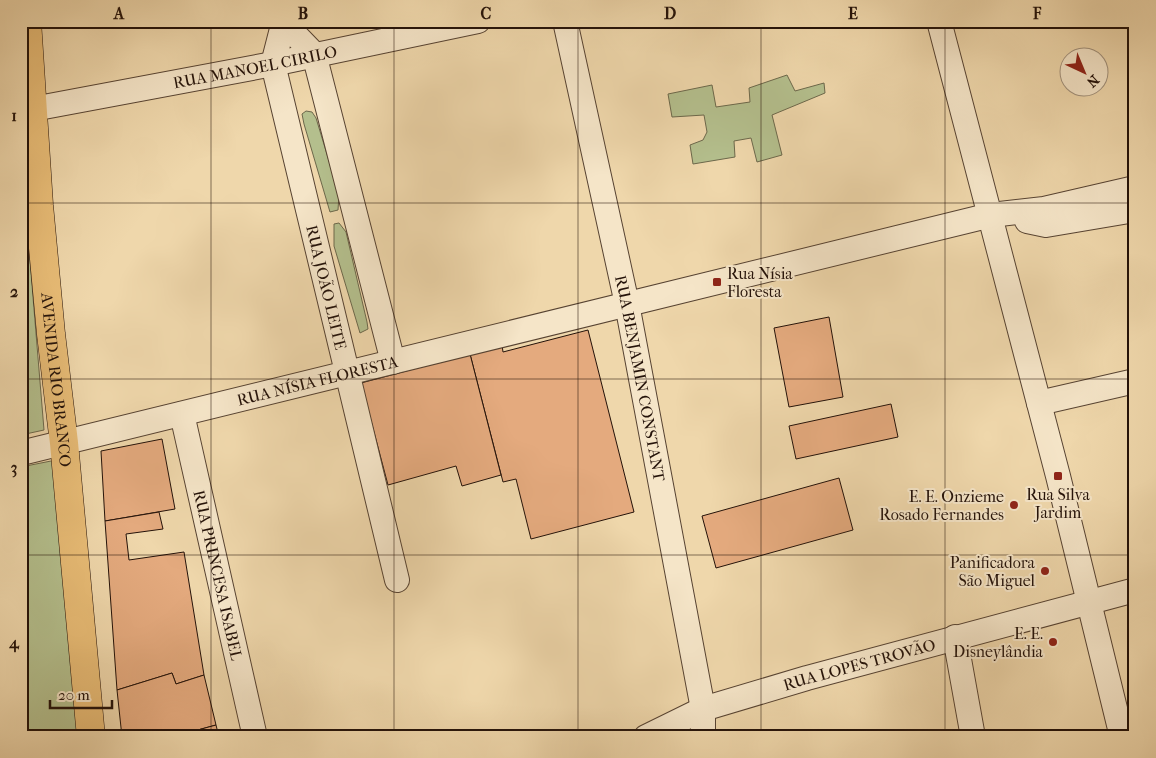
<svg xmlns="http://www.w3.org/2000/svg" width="1156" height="758" font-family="'IM FELL French Canon',serif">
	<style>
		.green { fill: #b4bf8d; stroke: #6c684b }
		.building { fill: #e4aa7e; stroke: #241209 }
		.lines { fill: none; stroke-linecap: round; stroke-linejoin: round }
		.minor-casing { stroke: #574332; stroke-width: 26 }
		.major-casing { stroke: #241209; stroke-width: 29 }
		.minor { stroke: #f5e5c8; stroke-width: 24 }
		.major { stroke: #e8bc76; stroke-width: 28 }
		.grid { fill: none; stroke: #241209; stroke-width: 1; stroke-opacity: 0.55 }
		.poi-dot { fill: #8f2418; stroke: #f5e5c8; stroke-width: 2 }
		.labels { text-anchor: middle; stroke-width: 4; stroke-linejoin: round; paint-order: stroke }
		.street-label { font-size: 16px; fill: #241209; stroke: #f5e5c8 }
		.poi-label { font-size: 16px; fill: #241209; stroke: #f5e5c8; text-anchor: end }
		.neatline { fill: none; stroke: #241209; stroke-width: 2 }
		.grid-label { font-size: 16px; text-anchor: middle; font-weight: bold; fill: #241209 }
	</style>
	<rect width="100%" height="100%" fill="#efd7ab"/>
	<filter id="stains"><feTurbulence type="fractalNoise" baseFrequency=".004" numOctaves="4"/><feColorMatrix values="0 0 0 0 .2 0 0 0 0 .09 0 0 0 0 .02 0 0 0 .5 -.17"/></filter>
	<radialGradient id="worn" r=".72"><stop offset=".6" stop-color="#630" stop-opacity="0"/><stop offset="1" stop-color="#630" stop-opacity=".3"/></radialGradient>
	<!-- green -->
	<g class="green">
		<polygon points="787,75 795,91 824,83 825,93 772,115 782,155 757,162 751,138 734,141 735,157 693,164 690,145 703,140 707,132 704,115 672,117 668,94 712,85 716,107 750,102 749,88"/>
		<polygon points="306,111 312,112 316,118 339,194 338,210 330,212 304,124 302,114"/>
		<polygon points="21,152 44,430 21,435"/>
		<polygon points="339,223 346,232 367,322 368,329 360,333 334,246 334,224"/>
		<polygon points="51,461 59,468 84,737 21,737 21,467"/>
	</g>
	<!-- building -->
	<g class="building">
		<polygon points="829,317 843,397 789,407 774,328"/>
		<polygon points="588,330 634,512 531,539 516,479 503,482 470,354 502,345 503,352"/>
		<polygon points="470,354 501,475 462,486 456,466 388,485 361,383"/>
		<polygon points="891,404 898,437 796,459 789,426"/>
		<polygon points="162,439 175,509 105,521 101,451"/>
		<polygon points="839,478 853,530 716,568 702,516"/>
		<polygon points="159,512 163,529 126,534 129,560 184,552 204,675 176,684 172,673 117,690 105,521"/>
		<polygon points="172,673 176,684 204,675 216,725 172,737 122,737 117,690"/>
		<polygon points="216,725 219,737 172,737"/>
	</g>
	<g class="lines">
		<defs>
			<g id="minor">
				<path id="s1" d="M284 21 273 64 397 580"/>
				<path id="s2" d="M565 21 627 304 703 709V737"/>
				<polyline points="939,21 1058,476 1122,737"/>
				<polyline points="284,23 314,54 393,362"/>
				<path id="s3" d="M33 109 273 64 478 21"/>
				<polyline points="1027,221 1046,225 1135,210"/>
				<polyline points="1039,403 1135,381"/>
				<path id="s4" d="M182 414 255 737"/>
				<path id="s5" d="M21 453 991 215 1044 209 1135 188"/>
				<polyline points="955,637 973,737"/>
				<path id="s6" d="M646 737 703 709 807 678 1135 590"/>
			</g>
			<g id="major">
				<path id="s7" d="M27 21 39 205 51 334 64 443 91 737"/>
			</g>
		</defs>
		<!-- minor casing -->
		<use href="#minor" class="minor-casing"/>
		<!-- major casing -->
		<use href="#major" class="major-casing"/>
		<!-- minor -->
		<use href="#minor" class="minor"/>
		<!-- major -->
		<use href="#major" class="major"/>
	</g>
	<!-- grid -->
	<path class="grid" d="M211 21V737M394 21V737M578 21V737M761 21V737M945 21V737M21 203H1135M21 379H1135M21 555H1135"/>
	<!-- markers -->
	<g class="poi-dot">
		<rect x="712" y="277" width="10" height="10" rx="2.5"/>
		<rect x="1053" y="471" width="10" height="10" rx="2.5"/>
		<circle cx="1014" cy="505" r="5"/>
		<circle cx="1045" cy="571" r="5"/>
		<circle cx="1053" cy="642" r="5"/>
	</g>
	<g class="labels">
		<!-- street labels -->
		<g class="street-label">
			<text dy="6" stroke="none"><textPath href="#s3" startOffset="226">RUA MANOEL CIRILO</textPath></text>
			<text dy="6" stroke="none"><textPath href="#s1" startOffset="274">RUA JOÃO LEITE</textPath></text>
			<text dy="6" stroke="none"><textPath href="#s2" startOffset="365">RUA BENJAMIN CONSTANT</textPath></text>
			<text dy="6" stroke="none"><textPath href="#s7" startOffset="360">AVENIDA RIO BRANCO</textPath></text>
			<text dy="6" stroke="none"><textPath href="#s5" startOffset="305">RUA NÍSIA FLORESTA</textPath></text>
			<text dy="6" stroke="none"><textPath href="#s4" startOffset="165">RUA PRINCESA ISABEL</textPath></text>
			<text dy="6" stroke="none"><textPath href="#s6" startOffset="226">RUA LOPES TROVÃO</textPath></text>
		</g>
		<!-- poi labels -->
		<g class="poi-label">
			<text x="727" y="279" text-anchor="start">Rua Nísia<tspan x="727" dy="18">Floresta</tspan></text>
			<text x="1058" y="500" text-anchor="middle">Rua Silva<tspan x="1058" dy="18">Jardim</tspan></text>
			<text x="1004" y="502">E. E. Onzieme<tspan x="1004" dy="18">Rosado Fernandes</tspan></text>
			<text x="1035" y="568">Panificadora<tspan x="1035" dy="18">São Miguel</tspan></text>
			<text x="1043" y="639">E. E.<tspan x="1043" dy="18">Disneylândia</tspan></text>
		</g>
	</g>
	<!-- margin -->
	<rect width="1156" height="758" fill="none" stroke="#efd7ab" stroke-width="55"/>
	<!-- north arrow -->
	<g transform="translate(1084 72) rotate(136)"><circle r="24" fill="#f5e5c8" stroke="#a1917c"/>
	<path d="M0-4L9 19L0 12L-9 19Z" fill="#8f2418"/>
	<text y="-8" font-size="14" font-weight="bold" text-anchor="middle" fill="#241209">N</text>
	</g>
	<!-- scale -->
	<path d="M50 700v8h62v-8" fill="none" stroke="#241209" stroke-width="2.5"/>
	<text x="58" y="700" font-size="15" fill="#241209" stroke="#f5e5c8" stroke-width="4" paint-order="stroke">20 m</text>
	<rect x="28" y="28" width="1100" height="702" class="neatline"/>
	<g class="grid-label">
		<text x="119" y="19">A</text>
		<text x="303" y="19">B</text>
		<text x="486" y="19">C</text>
		<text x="670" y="19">D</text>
		<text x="853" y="19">E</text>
		<text x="1037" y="19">F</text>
		<text x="14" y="121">1</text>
		<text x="14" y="297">2</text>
		<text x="14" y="473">3</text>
		<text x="14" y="648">4</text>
	</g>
	<rect width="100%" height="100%" filter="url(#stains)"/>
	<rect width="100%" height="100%" fill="url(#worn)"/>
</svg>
